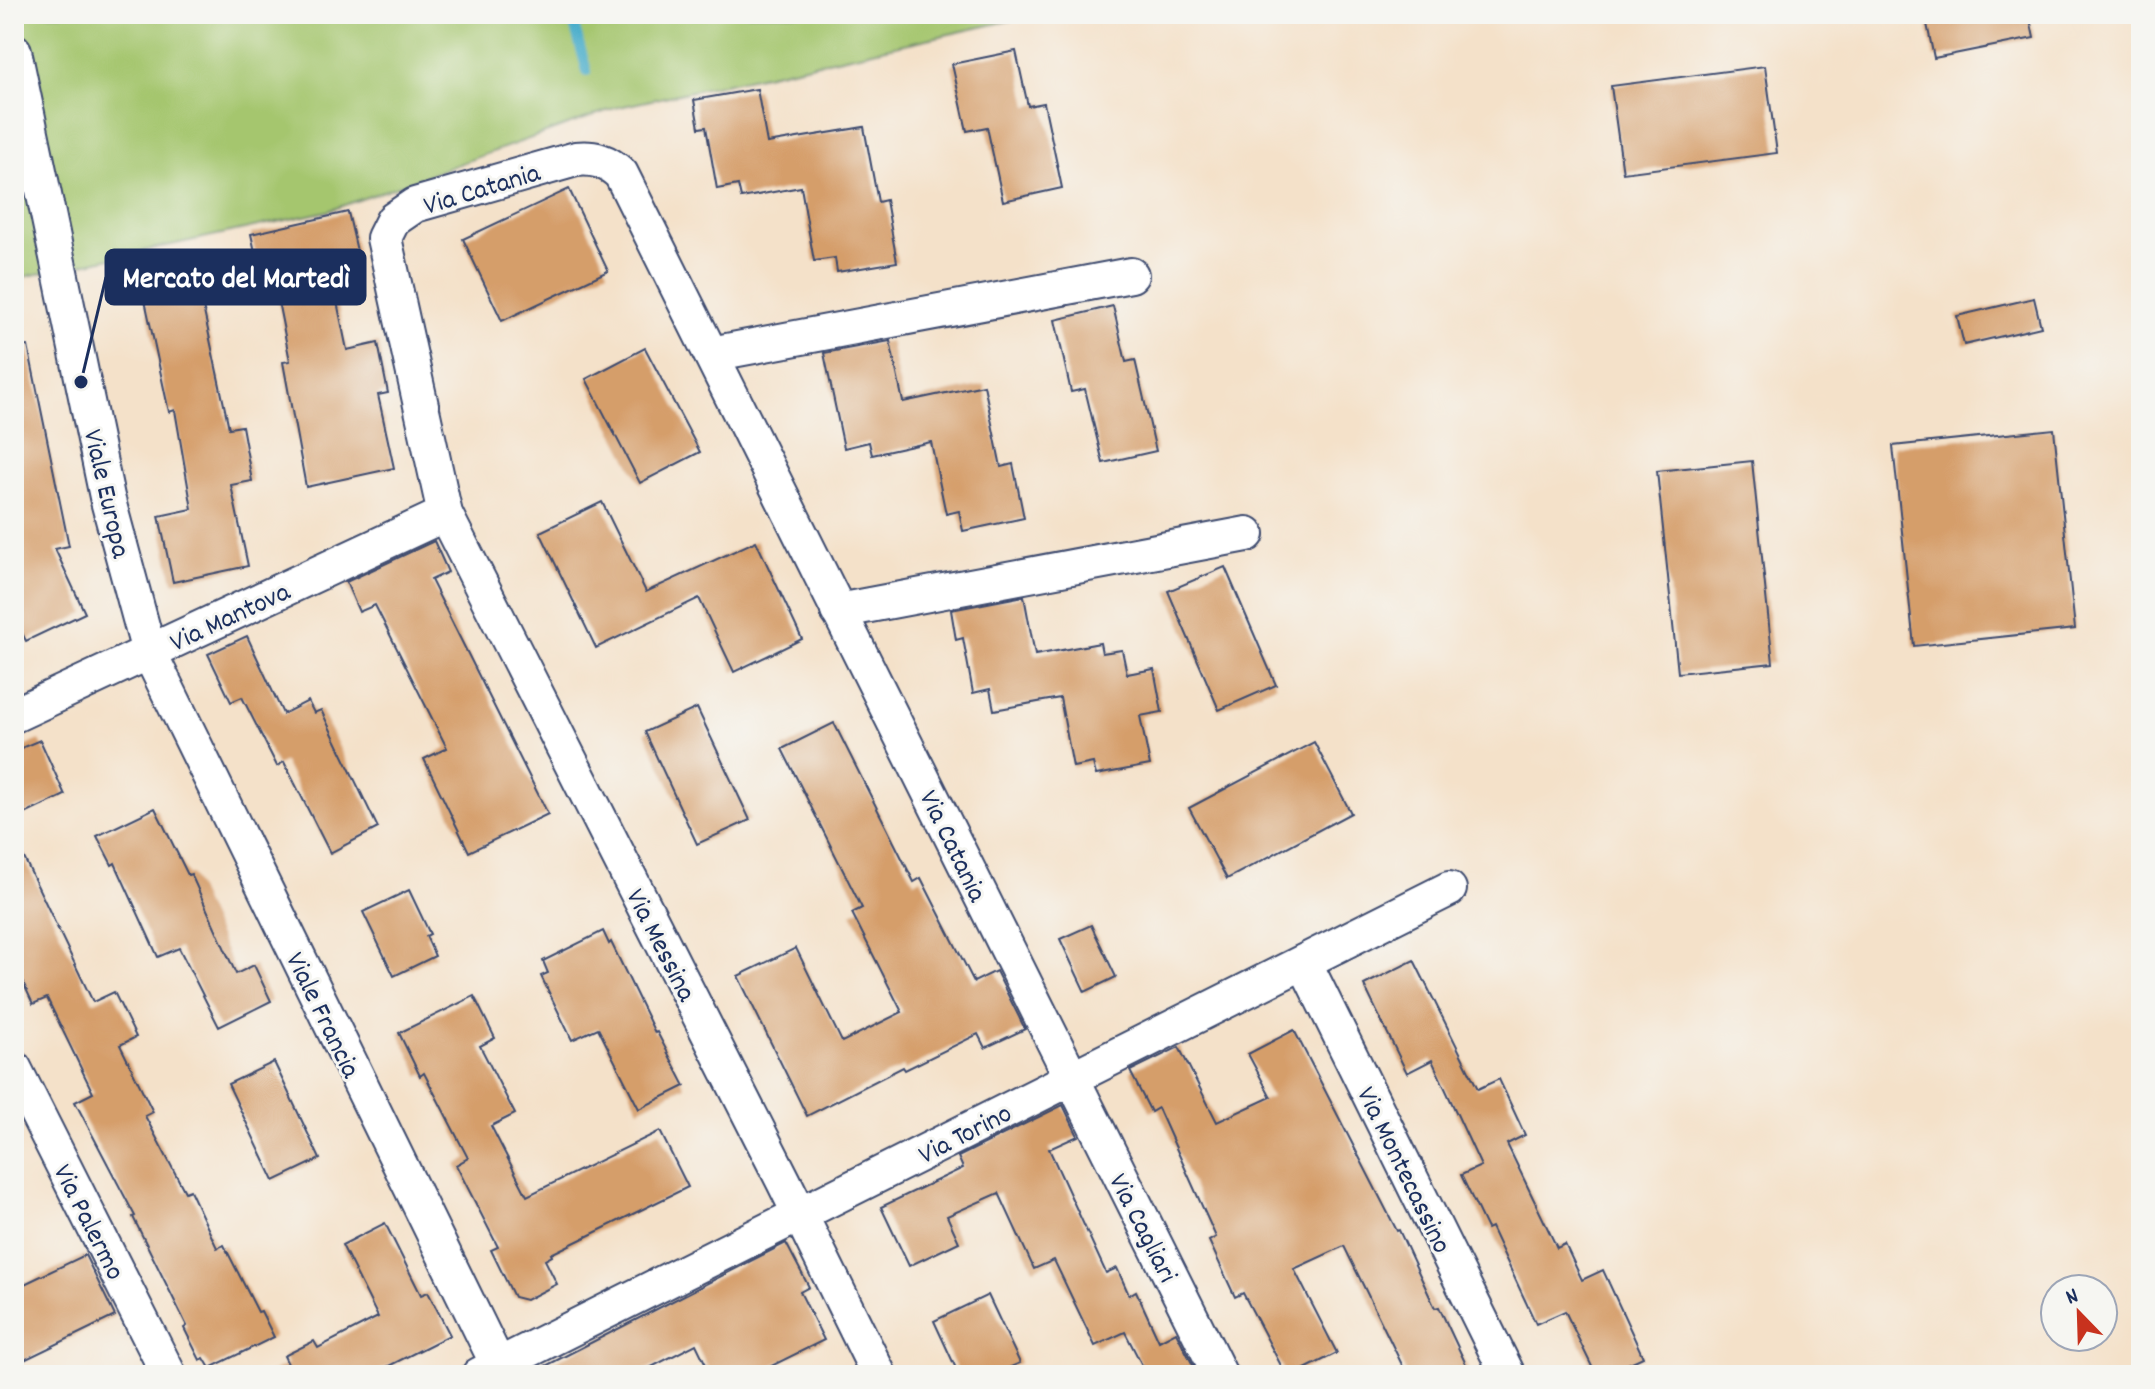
<svg xmlns="http://www.w3.org/2000/svg" width="2155" height="1389" font-family="Dekko,sans-serif">
	<style>
		.green { fill: #a5c66e; stroke: #607a66; stroke-width: 2 }
		.lines { fill: none; stroke-linecap: round; stroke-linejoin: round }
		.stream { stroke: #4caecb; stroke-width: 10 }
		.building { fill: #d59e6b }
		.minor-casing { stroke: #3c4a6e; stroke-width: 38 }
		.minor { stroke: #fff; stroke-width: 34 }
		.labels { text-anchor: middle; stroke-width: 6; stroke-linejoin: round; paint-order: stroke }
		.street-label { font-size: 28px; fill: #1b2f5e; stroke: #f6f6f2 }
		.leader { fill: none; stroke: #1b2f5e; stroke-width: 3 }
		.callout-dot { fill: #1b2f5e; stroke: #f6f6f2; stroke-width: 3 }
		.callout { fill: #1b2f5e; stroke: #1b2f5e; stroke-width: 3 }
		.callout-label { font-size: 30px; text-anchor: middle; font-weight: bold; fill: #fff }
	</style>
	<rect width="100%" height="100%" fill="#f6f6f2"/>
	<filter id="ink" filterUnits="userSpaceOnUse"><feTurbulence type="fractalNoise" baseFrequency=".0125" numOctaves="2"/><feDisplacementMap in="SourceGraphic" scale="16" xChannelSelector="R" yChannelSelector="G"/><feConvolveMatrix kernelMatrix="1 2 1 2 8 2 1 2 1" color-interpolation-filters="sRGB"/></filter>
	<filter id="wash" filterUnits="userSpaceOnUse"><feTurbulence type="fractalNoise" baseFrequency=".006" numOctaves="4" result="noise"/><feDisplacementMap in="SourceGraphic" scale="32" xChannelSelector="R" yChannelSelector="G"/><feGaussianBlur stdDeviation="1.8" result="paint"/><feColorMatrix in="noise" values="0 0 0 0 0 0 0 0 0 0 0 0 0 0 0 0 0 1.4 0 .05"/><feComposite in="paint" operator="in"/></filter>
	<g filter="url(#wash)">
		<rect width="100%" height="100%" fill="#f4e1c9"/>
		<!-- green -->
		<polygon class="green" points="14,14 1040,14 615,108 328,211 14,279"/>
		<g class="lines">
			<!-- stream -->
			<polyline class="stream" points="571,14 587,71"/>
		</g>
		<g id="blocks">
			<!-- building -->
			<g class="building">
				<polygon points="1925,14 2029,14 2034,38 1934,58"/>
				<polygon points="1016,51 1028,106 1044,103 1062,188 1003,201 987,127 967,131 952,64"/>
				<polygon points="1765,66 1777,153 1623,173 1611,86"/>
				<polygon points="757,89 767,143 864,127 878,202 886,200 897,262 837,272 835,258 814,261 801,187 741,198 738,185 717,189 706,127 699,128 694,100"/>
				<polygon points="569,189 608,271 502,321 463,239"/>
				<polygon points="348,212 357,251 328,258 347,350 378,343 388,393 378,395 394,468 306,487 283,362 290,361 272,271 260,274 251,234"/>
				<polygon points="194,265 229,428 242,426 252,481 231,485 248,566 173,582 159,516 192,509 175,410 169,412 140,277"/>
				<polygon points="2034,298 2041,327 1964,345 1957,316"/>
				<polygon points="1113,306 1126,362 1135,360 1156,451 1103,463 1085,389 1071,392 1055,320"/>
				<polygon points="890,341 903,402 984,385 1001,467 1013,464 1024,518 963,531 959,511 946,514 931,442 872,455 869,442 844,448 824,353"/>
				<polygon points="28,346 69,546 55,549 85,613 26,641 14,617 14,347"/>
				<polygon points="645,348 700,452 640,483 586,379"/>
				<polygon points="2054,429 2075,629 1914,646 1893,446"/>
				<polygon points="1752,461 1773,663 1678,673 1657,471"/>
				<polygon points="602,502 646,592 756,541 802,639 734,672 699,598 596,648 540,532"/>
				<polygon points="434,541 448,572 431,580 548,814 469,852 424,759 447,748 375,605 359,612 346,582"/>
				<polygon points="1225,567 1276,685 1219,710 1168,591"/>
				<polygon points="1024,596 1035,655 1100,643 1102,653 1122,650 1127,674 1154,669 1162,712 1140,716 1150,765 1096,775 1093,763 1073,767 1060,698 994,710 990,689 973,693 963,638 956,640 951,610"/>
				<polygon points="247,636 283,714 308,701 314,713 321,710 378,828 330,853 284,762 277,766 242,697 231,702 208,654"/>
				<polygon points="697,708 750,820 697,844 645,732"/>
				<polygon points="834,723 914,882 921,878 974,982 996,971 1025,1029 985,1048 978,1034 905,1070 903,1067 807,1116 738,976 796,948 842,1042 902,1012 852,913 862,908 782,749"/>
				<polygon points="40,740 65,795 21,816 14,801 14,751"/>
				<polygon points="1314,742 1351,813 1227,879 1189,808"/>
				<polygon points="155,808 188,875 191,874 236,974 254,965 271,1001 219,1027 179,948 158,957 115,863 112,865 97,836"/>
				<polygon points="14,837 93,1002 114,992 136,1037 120,1045 153,1112 145,1116 185,1192 190,1190 217,1248 224,1245 258,1312 261,1311 274,1337 210,1368 204,1358 200,1360 184,1328 187,1326 133,1217 135,1216 75,1102 93,1093 47,998 33,1004 14,963"/>
				<polygon points="409,890 430,934 426,936 435,956 394,976 363,912"/>
				<polygon points="1091,925 1116,977 1085,992 1060,939"/>
				<polygon points="603,931 609,944 611,942 655,1033 657,1032 685,1086 639,1109 598,1028 572,1040 541,976 548,973 543,961"/>
				<polygon points="1414,960 1478,1089 1499,1079 1525,1135 1507,1144 1557,1248 1565,1244 1582,1280 1603,1270 1643,1357 1604,1375 1596,1375 1565,1311 1536,1324 1491,1227 1487,1229 1461,1175 1481,1166 1432,1060 1407,1073 1364,985"/>
				<polygon points="474,996 495,1038 480,1046 515,1114 491,1126 527,1196 660,1131 688,1187 551,1254 552,1256 545,1260 557,1284 526,1300 514,1297 491,1250 498,1247 456,1165 468,1158 424,1073 420,1076 399,1033"/>
				<polygon points="1294,1030 1397,1231 1399,1230 1435,1308 1439,1307 1471,1375 1407,1375 1344,1246 1294,1269 1337,1353 1293,1375 1286,1375 1243,1293 1235,1297 1209,1241 1216,1237 1158,1108 1151,1112 1130,1071 1179,1047 1217,1122 1271,1097 1248,1054"/>
				<polygon points="274,1062 320,1159 274,1181 228,1084"/>
				<polygon points="1063,1105 1078,1136 1049,1149 1106,1273 1117,1268 1129,1295 1136,1291 1159,1341 1176,1332 1198,1375 1147,1375 1125,1332 1095,1346 1054,1260 1034,1269 999,1193 947,1216 959,1242 909,1266 881,1207 963,1168 958,1157"/>
				<polygon points="385,1223 421,1295 428,1292 450,1335 371,1375 266,1375 288,1364 284,1356 314,1341 318,1348 378,1317 342,1245"/>
				<polygon points="786,1243 809,1287 800,1292 824,1340 753,1375 711,1375 696,1344 636,1375 528,1375"/>
				<polygon points="85,1255 115,1316 14,1365 14,1289"/>
				<polygon points="988,1295 1020,1363 993,1375 959,1375 934,1321"/>
			</g>
		</g>
	</g>
	<g filter="url(#ink)">
		<use href="#blocks" fill-opacity="0" stroke="#3c4a6e" stroke-width="2"/>
		<g class="lines">
			<defs>
				<g id="minor">
					<polyline points="14,51 107,497 149,652 503,1375"/>
					<polyline points="711,354 1131,275"/>
					<polyline points="838,611 1247,534"/>
					<polyline points="14,715 445,514"/>
					<polyline points="1304,962 1508,1375"/>
					<polyline points="14,1068 169,1375"/>
					<polyline points="479,1375 1449,889"/>
					<path d="M879 1375 784 1182 445 514 384 238 393 220 415 205 576 159C594 157 607 161 621 174L1220 1375"/>
				</g>
			</defs>
			<!-- minor casing -->
			<use href="#minor" class="minor-casing"/>
			<!-- minor -->
			<use href="#minor" class="minor"/>
		</g>
	</g>
	<g class="labels">
		<!-- street labels -->
		<g class="street-label">
			<text transform="translate(481 187) rotate(-17)" y="10">Via Catania</text>
			<text transform="translate(109 493) rotate(77)" y="10">Viale Europa</text>
			<text transform="translate(229 615) rotate(-25)" y="10">Via Mantova</text>
			<text transform="translate(955 845) rotate(64)" y="10">Via Catania</text>
			<text transform="translate(663 944) rotate(63)" y="10">Via Messina</text>
			<text transform="translate(325 1014) rotate(64)" y="10">Viale Francia</text>
			<text transform="translate(964 1132) rotate(-27)" y="10">Via Torino</text>
			<text transform="translate(1406 1169) rotate(64)" y="10">Via Montecassino</text>
			<text transform="translate(91 1221) rotate(63)" y="10">Via Palermo</text>
			<text transform="translate(1145 1227) rotate(63)" y="10">Via Cagliari</text>
		</g>
	</g>
	<!-- callouts -->
	<path class="leader" d="M81 382L106 277"/>
	<circle class="callout-dot" cx="81" cy="382" r="8"/>
	<rect class="callout" x="106" y="250" width="259" height="54" rx="8"/>
	<g class="callout-label">
		<text x="236" y="287">Mercato del Martedì</text>
	</g>
	<!-- margin -->
	<rect width="2155" height="1389" fill="none" stroke="#f6f6f2" stroke-width="48"/>
	<!-- north arrow -->
	<g transform="translate(2079 1313) rotate(337)"><circle r="38" fill="#f6f6f2" stroke="#9ea6b7" stroke-width="2"/>
	<path d="M0-6L14 30L0 20L-14 30Z" fill="#c8321e"/>
	<text y="-12" font-size="22" font-weight="bold" text-anchor="middle" fill="#1b2f5e">N</text>
	</g>
</svg>
